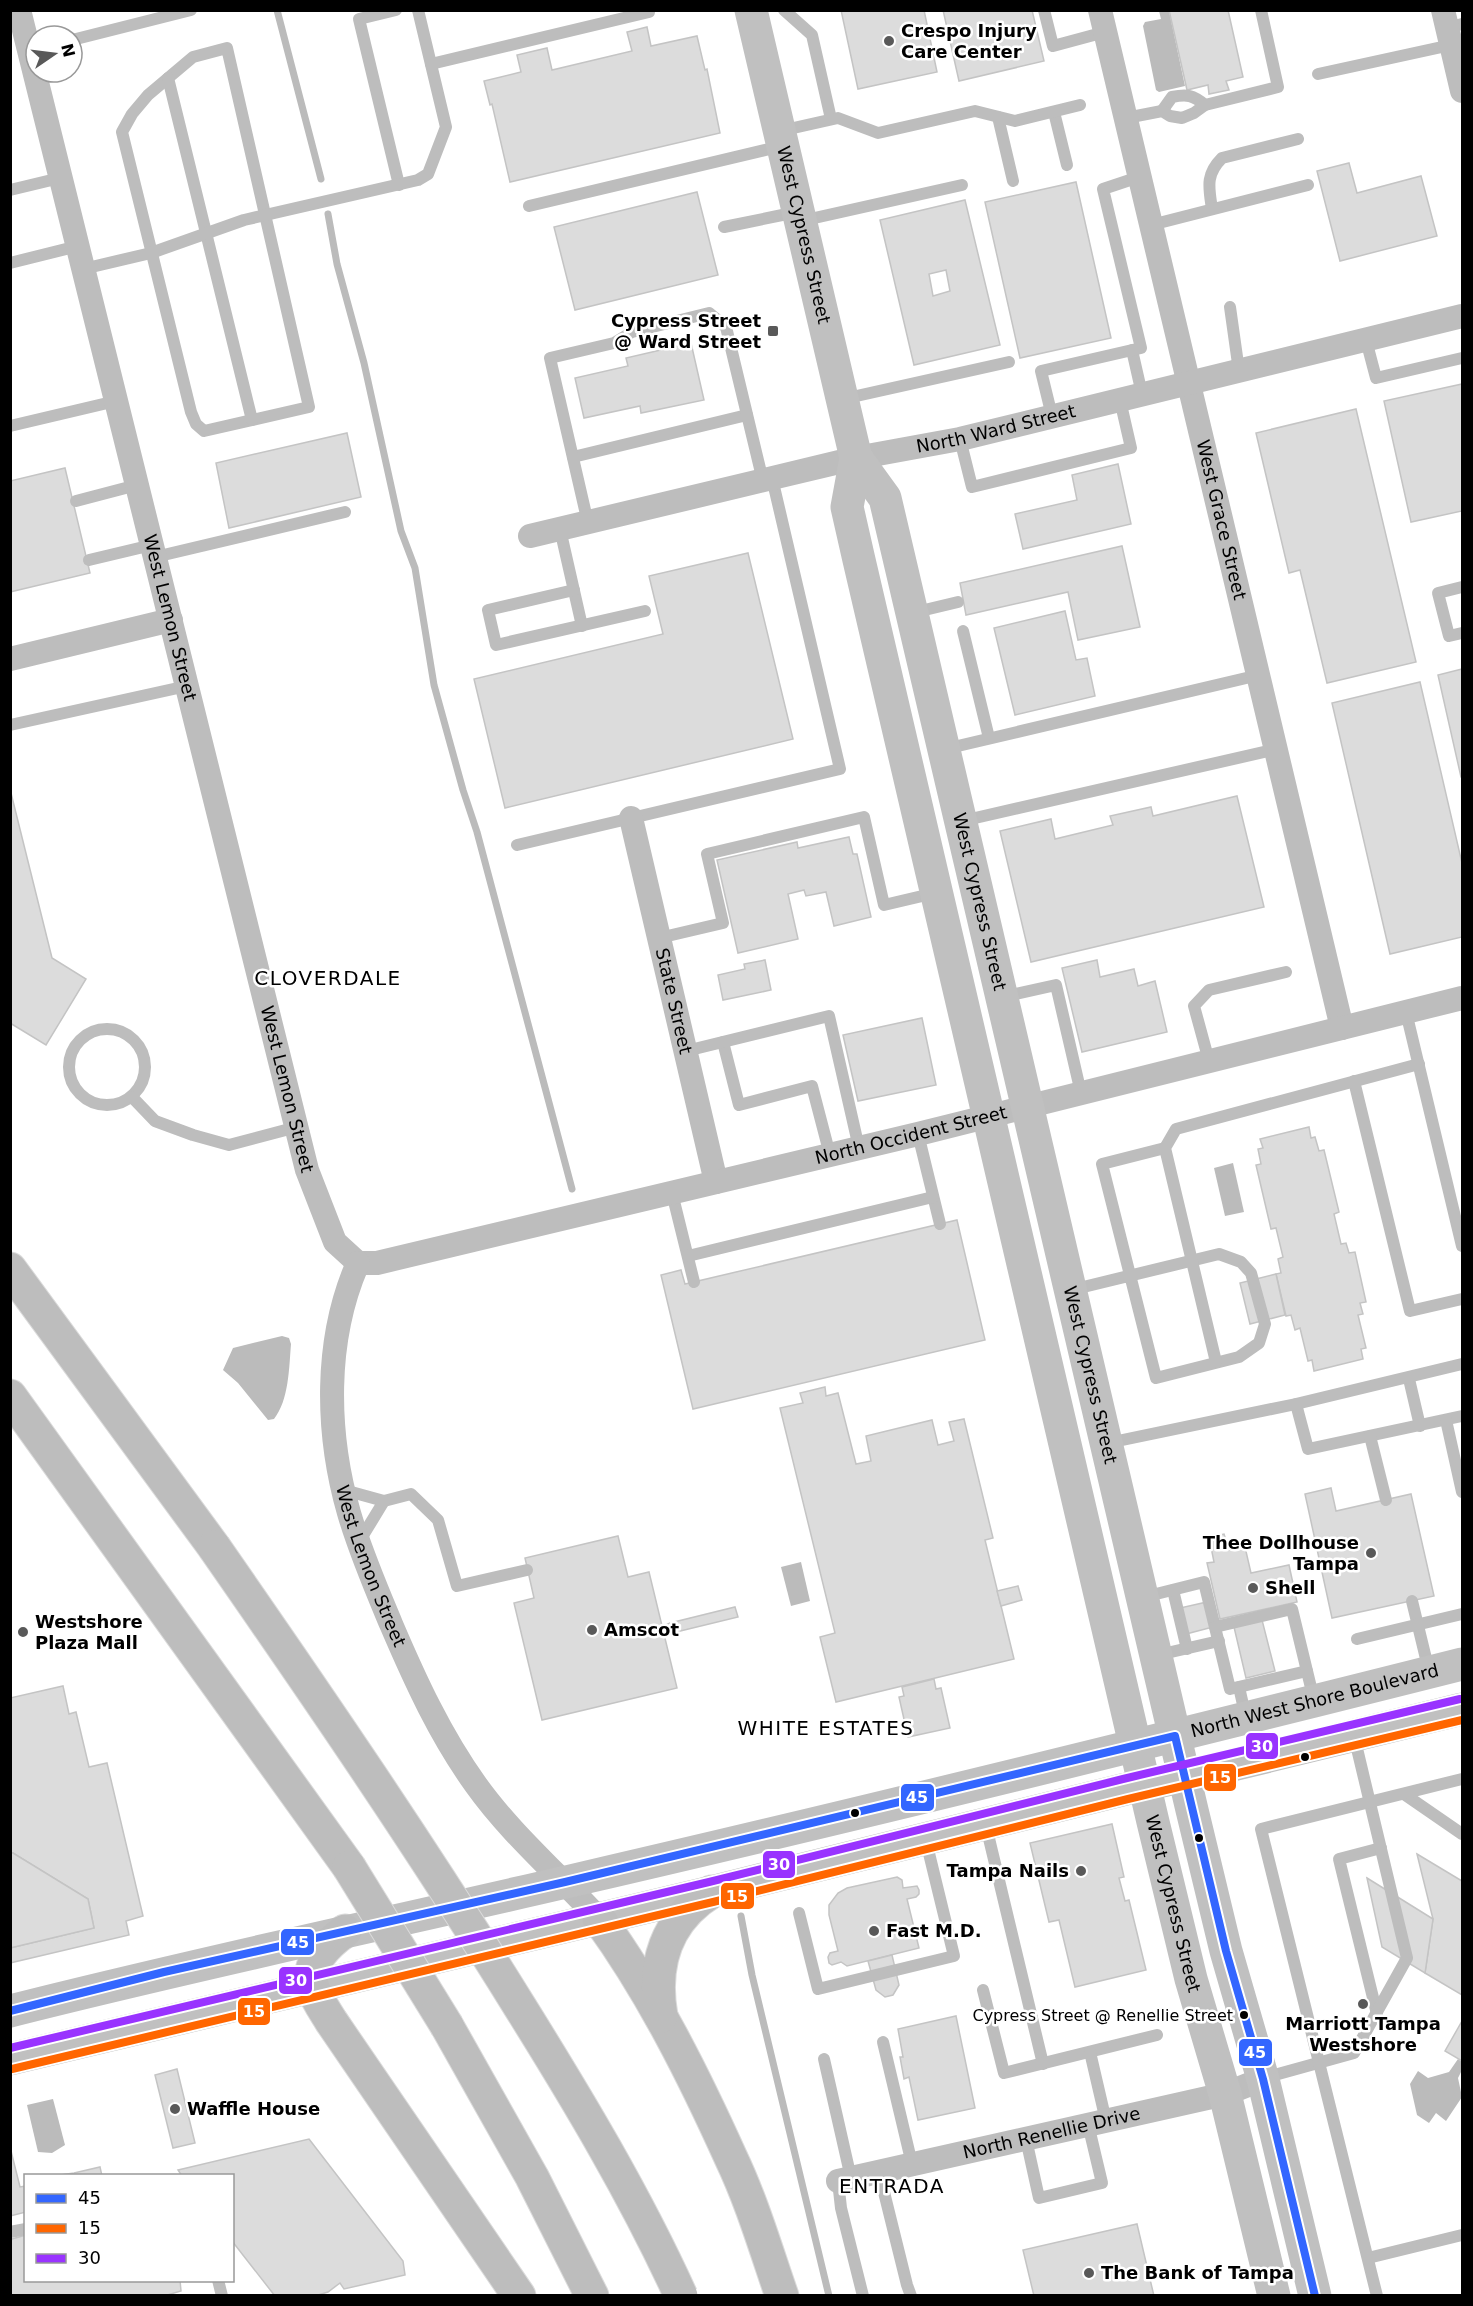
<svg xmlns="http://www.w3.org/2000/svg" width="1473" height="2306" font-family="'DejaVu Sans',sans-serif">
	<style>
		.water { fill: #bbb }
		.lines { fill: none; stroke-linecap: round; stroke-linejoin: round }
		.stream { stroke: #bbb; stroke-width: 7 }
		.building { fill: #dcdcdc; stroke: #c4c4c4; stroke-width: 1.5; fill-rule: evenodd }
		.highway-casing { stroke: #dbdbdb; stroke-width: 35 }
		.lane { stroke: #bdbdbd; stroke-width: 12 }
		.street { stroke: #bdbdbd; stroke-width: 24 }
		.secondary { stroke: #c0c0c0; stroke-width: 33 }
		.highway { stroke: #bdbdbd; stroke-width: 33 }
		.highway-bridge-casing { stroke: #dbdbdb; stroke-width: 35; stroke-linecap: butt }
		.highway-bridge { stroke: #bdbdbd; stroke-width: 33 }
		.bus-1-casing { stroke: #fff; stroke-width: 12 }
		.bus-2-casing { stroke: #fff; stroke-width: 12 }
		.bus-3-casing { stroke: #fff; stroke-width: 12 }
		.bus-1 { stroke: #36f; stroke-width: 8 }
		.bus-2 { stroke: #f60; stroke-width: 8 }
		.bus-3 { stroke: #93f; stroke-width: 8 }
		.poi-dot { fill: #595959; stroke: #fff; stroke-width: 2 }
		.bus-dot { fill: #000; stroke: #fff; stroke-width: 2 }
		.labels { text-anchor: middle; stroke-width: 5; stroke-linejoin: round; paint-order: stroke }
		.bus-label { font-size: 16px; fill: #000; stroke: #fff; text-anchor: end }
		.poi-label { font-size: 18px; font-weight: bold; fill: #000; stroke: #fff; text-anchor: start }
		.street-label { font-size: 18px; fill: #000; stroke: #fff }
		.neighbourhood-label { font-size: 20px; letter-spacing: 1.5px; fill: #000; stroke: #fff }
		.line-badge { stroke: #fff; stroke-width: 2 }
		.badge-label { font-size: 16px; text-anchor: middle; font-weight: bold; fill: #fff }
	</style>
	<rect width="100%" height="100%" fill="#fff"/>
	<!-- water -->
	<g class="water">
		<polygon points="1159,11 1169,11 1185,86 1159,92 1156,90 1143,26 1145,22 1161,19"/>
		<polygon points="1233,1163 1244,1212 1225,1216 1214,1168"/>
		<path d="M282 1336 289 1338 291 1344C289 1368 289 1400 274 1419L268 1420 238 1383 223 1370 233 1348Z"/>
		<polygon points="801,1562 810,1601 791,1606 781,1567"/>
		<polygon points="1458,2059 1462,2062 1462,2070 1458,2078 1462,2097 1446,2121 1436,2113 1429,2123 1417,2115 1410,2084 1418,2071 1428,2078 1449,2072"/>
		<polygon points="53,2099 65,2145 52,2153 38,2152 27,2105"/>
	</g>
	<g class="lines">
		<!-- stream -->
		<g class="stream">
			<polyline points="277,10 321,179"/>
			<polyline points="328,214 337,264 364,363 401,531 415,568 434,685 463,790 477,832 572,1189"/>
			<polyline points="741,1916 752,1975 829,2296"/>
		</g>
	</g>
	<!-- building -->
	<g class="building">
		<polygon points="841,10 924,10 937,72 858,89"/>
		<polygon points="943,10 1032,10 1044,61 959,81"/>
		<polygon points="1169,10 1228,10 1243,77 1226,81 1229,90 1209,94 1208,85 1187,90"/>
		<polygon points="647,27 651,46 697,36 705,70 707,69 720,133 510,182 492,104 490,105 484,81 521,72 517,55 547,48 552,70 632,51 627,32"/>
		<polygon points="1349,163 1357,193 1421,176 1437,236 1340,261 1317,171"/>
		<polygon points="1076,182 1111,338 1020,358 985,202"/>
		<polygon points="697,192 718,275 575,310 554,227"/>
		<path d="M965 200 1000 345 914 365 880 220ZM946 270 950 291 933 296 929 274Z"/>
		<polygon points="691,343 704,400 641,413 640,406 584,418 575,378 628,366 626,358"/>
		<polygon points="1462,384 1462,511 1411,522 1384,401"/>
		<polygon points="1356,409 1416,662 1327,683 1300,570 1289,573 1256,433"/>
		<polygon points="347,433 361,497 229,528 216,463"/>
		<polygon points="1118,464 1131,524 1023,549 1015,514 1077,500 1072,475"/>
		<polygon points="65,468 90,573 10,592 10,481"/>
		<polygon points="1122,546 1140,627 1078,640 1068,592 966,615 960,583"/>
		<polygon points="748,553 793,739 505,808 474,679 663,634 649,576"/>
		<polygon points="1065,611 1076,660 1087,658 1095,696 1015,715 994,628"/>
		<polygon points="1462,669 1462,777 1461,777 1438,675"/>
		<polygon points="1420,682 1462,863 1462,937 1390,954 1332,703"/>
		<polygon points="10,789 52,958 86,979 46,1045 10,1023"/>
		<polygon points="1237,796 1264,907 1031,962 1000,831 1051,819 1055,839 1113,825 1110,816 1151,807 1153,816"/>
		<polygon points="849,837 853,854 857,854 871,917 834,926 826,892 806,896 804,890 788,894 798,939 738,953 717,860 797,842 798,848"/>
		<polygon points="765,960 771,990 723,1000 718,975 745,969 744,964"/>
		<polygon points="1097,960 1100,977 1134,969 1138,986 1155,981 1167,1032 1082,1052 1062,968"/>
		<polygon points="922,1018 936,1085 858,1101 843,1035"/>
		<polygon points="1309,1127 1311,1138 1315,1137 1319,1151 1324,1150 1339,1212 1334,1214 1341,1244 1346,1243 1349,1253 1355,1252 1366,1302 1360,1303 1363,1314 1358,1315 1366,1348 1361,1349 1363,1359 1314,1371 1312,1360 1308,1361 1300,1328 1295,1330 1291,1315 1286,1316 1276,1274 1281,1273 1278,1259 1283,1257 1276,1228 1271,1229 1256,1165 1261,1164 1258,1149 1263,1148 1260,1139"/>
		<polygon points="957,1220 985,1340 693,1409 661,1275 681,1270 685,1284"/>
		<polygon points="1276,1274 1285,1315 1250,1324 1240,1283"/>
		<polygon points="825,1387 826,1396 838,1393 856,1464 871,1461 866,1436 932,1420 938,1445 954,1441 949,1422 964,1419 993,1538 985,1540 1014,1659 836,1702 820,1637 835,1633 780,1408 803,1403 800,1393"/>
		<polygon points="1331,1488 1336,1511 1411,1494 1434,1596 1332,1618 1305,1494"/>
		<polygon points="1224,1534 1229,1550 1245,1547 1251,1573 1289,1565 1297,1602 1220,1619 1207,1563 1214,1562 1209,1537"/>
		<polygon points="618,1536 628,1577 649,1572 677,1688 542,1720 514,1603 534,1598 525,1558"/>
		<polygon points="1018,1586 1022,1600 1001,1606 997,1591"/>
		<polygon points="1207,1602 1213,1627 1186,1634 1180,1608"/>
		<polygon points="735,1607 738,1617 672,1633 672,1631 664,1633 662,1627 670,1623"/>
		<polygon points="1262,1620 1275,1671 1246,1678 1234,1627"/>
		<polygon points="934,1679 936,1689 941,1688 950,1728 908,1737 899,1697 904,1696 902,1687"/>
		<polygon points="63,1686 69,1714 76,1712 89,1767 107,1763 143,1916 126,1921 129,1935 10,1963 10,1948 94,1928 88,1899 13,1853 10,1853 10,1698"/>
		<polygon points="1112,1824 1124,1877 1119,1878 1125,1901 1129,1900 1146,1970 1075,1987 1059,1920 1049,1922 1030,1843"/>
		<polygon points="10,1853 13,1853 88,1899 94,1928 10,1948"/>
		<polygon points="1417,1854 1462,1881 1462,1995 1425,1973 1433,1919"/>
		<polygon points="897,1877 902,1880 903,1888 917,1886 919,1890 919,1894 916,1897 907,1899 919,1948 847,1966 841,1962 832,1965 829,1963 828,1957 830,1953 838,1951 829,1915 829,1905 838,1893 847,1888"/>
		<polygon points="1367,1878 1433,1919 1425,1973 1382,1947"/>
		<polygon points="892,1955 899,1985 893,1995 885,1997 876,1990 868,1961"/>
		<polygon points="956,2016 975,2108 918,2120 909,2077 904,2079 900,2057 903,2057 898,2029"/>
		<polygon points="1462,2021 1462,2061 1445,2051"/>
		<polygon points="177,2069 195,2143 173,2148 155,2075"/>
		<polygon points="309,2139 403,2261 405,2275 344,2289 340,2283 328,2292 315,2296 275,2296 232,2241 232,2176 182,2176 178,2170"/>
		<polygon points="10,2147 20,2187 26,2186 26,2212 10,2216"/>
		<polygon points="100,2167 102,2176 53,2176 74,2173"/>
		<polygon points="1137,2224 1154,2296 1034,2296 1023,2250"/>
		<polygon points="26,2235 26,2280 180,2280 181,2291 164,2296 10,2296 10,2242 12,2239"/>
	</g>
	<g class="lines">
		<defs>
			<g id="highway">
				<polyline points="10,1269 214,1547"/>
				<polyline points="10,1396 349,1867"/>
				<path d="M599 1919C652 1992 694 2076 731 2158 752 2202 766 2250 782 2296"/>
				<path d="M345 1931C328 1943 304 1965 313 1988 317 2000 325 2011 331 2021L519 2296"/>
				<path d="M661 2016C652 1964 666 1920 711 1892"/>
				<polyline points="447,2026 532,2177 592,2296"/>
			</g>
		</defs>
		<!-- highway casing -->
		<use href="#highway" class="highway-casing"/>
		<!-- lane -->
		<g class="lane">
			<polyline points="396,10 359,19 399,185"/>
			<polyline points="784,10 812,35 831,119"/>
			<polyline points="1044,10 1053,46 1105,32"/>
			<polyline points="1447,28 1462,24"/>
			<polyline points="72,40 191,10"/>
			<polygon points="227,48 309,407 204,431 196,424 191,412 122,132 132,114 148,95 193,57"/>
			<polyline points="431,64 649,12 649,10"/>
			<polyline points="1318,74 1451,45"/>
			<polyline points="168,78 252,420"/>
			<path d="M1162 111 1172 97C1187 94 1193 95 1205 105"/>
			<polyline points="1054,112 1067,165"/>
			<polyline points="998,117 1013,181"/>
			<polyline points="1126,118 1162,111 1170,116 1182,118 1194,113 1205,105 1278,87 1261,10"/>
			<polyline points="780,131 838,118 878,133 975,111 1015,121 1080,105"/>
			<polyline points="10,190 60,178"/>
			<polyline points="529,206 782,146"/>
			<path d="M1212 209C1209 188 1205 175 1222 158L1298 139"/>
			<polyline points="801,221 962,185"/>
			<polyline points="1151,225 1308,185"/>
			<polyline points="724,227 797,212"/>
			<polyline points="10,263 78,246"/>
			<polyline points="83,269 151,253 244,220 418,180 428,174 446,127 418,10"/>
			<polyline points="1230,307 1239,371"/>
			<polyline points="1366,340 1376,378 1462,358"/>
			<polyline points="1132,350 1142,394"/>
			<polyline points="843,399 1009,362"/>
			<polyline points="1052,416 1041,371 1141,348 1103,189 1139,177"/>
			<polyline points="10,426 116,401"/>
			<polyline points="960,439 972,487 1131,448 1120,400"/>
			<polyline points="573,457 747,415"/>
			<polyline points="76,501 137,485"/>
			<polyline points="588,523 550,358 614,343 632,332 709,313 726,327 763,481"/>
			<polyline points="560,529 582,626"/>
			<polyline points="155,557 345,512"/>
			<polyline points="89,560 152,545"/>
			<polyline points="1462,587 1438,593 1449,636 1462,633"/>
			<polyline points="574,590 488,610 496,645 645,611"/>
			<polyline points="912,613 958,602"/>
			<polyline points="963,631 989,738"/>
			<polyline points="10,725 187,686"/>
			<polyline points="945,749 1259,675"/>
			<polyline points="962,821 1277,749"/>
			<polyline points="517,845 840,769 772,478"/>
			<polyline points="659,938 723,923 707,854 864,817 884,905 935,893"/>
			<polyline points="1002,997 1056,985 1081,1093"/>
			<polyline points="1406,1012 1462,1246"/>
			<circle cx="107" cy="1067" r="38"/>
			<polyline points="723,1042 739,1105 812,1086 830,1155"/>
			<polyline points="686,1051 829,1016 859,1148"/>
			<polyline points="1209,1061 1194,1006 1209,990 1286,972"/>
			<polyline points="1354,1081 1410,1311 1462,1299"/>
			<polyline points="132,1097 155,1121 193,1135 229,1145 297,1127"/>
			<polyline points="918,1134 940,1224"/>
			<polyline points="672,1193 694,1282"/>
			<polyline points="688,1256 933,1197"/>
			<polyline points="1071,1290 1219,1254 1241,1262 1251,1273 1265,1324 1259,1343 1239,1357 1156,1378 1102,1164 1165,1148"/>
			<polyline points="1216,1362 1165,1148 1176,1129 1419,1064"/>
			<polyline points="1409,1379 1420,1426"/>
			<polyline points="1296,1404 1308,1449 1462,1416"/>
			<polyline points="1446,1420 1462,1492"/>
			<polyline points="1370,1436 1386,1500"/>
			<polyline points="1108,1443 1296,1404 1462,1364"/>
			<polyline points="344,1490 384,1501 411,1494 438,1520 457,1586 527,1570"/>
			<polyline points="359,1542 384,1501"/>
			<polyline points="1173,1590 1187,1649"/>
			<polyline points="1144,1597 1204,1582 1230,1689 1307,1671"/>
			<polyline points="1412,1601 1429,1671"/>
			<polyline points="1215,1627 1292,1609 1314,1700"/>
			<polyline points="1357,1639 1462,1614"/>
			<polyline points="1158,1655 1219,1641"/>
			<polyline points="1239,1687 1246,1718"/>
			<polyline points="1404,1794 1462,1834"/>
			<polyline points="986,1826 1043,2064"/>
			<polyline points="799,1913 818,1989 954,1956 926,1841"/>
			<polyline points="983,1990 1004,2073 1157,2035"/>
			<polyline points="1377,2014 1339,1859 1381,1848"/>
			<polyline points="883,2042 912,2164"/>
			<polyline points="1090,2052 1106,2121"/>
			<polyline points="824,2059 851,2178"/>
			<polyline points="1264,2078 1354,2053 1407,1958 1354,1736"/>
			<polyline points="1026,2139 1039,2198 1102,2183 1088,2124"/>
			<polyline points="879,2172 907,2285 911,2296"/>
			<polyline points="838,2181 841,2208 863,2296"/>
			<polyline points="10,2232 26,2229"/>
			<polyline points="1368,2258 1462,2235"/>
			<polyline points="218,2280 222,2296"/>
			<polyline points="1377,2296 1261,1829 1462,1779"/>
		</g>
		<!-- street -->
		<g class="street">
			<path id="s1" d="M19 10 307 1170 335 1242 358 1263"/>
			<path id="s2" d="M1100 10 1342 1028"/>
			<polyline points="1443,10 1462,91"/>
			<path id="s3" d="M530 536 856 458 960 439 1462 316"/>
			<polyline points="10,659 171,620"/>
			<path id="s4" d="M631 818 716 1182"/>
			<path id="s5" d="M358 1263H377L918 1134 1462 998"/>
			<path id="s6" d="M358 1263C324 1340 326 1433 349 1513 360 1551 376 1588 391 1624 415 1680 440 1735 476 1785 511 1834 558 1874 599 1919"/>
			<path id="s7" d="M838 2181 1225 2094 1263 2079"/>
		</g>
		<!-- secondary -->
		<g class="secondary">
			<path id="s8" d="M751 10 856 458 847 507 859 560 1153 1822 1191 1979 1225 2094 1274 2296"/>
			<path id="s9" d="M856 458 885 498 1192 1810 1226 1951 1263 2079 1315 2296"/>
			<path id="s10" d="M10 2011C195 1964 380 1925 566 1882 865 1813 1164 1739 1462 1664"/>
			<polyline points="10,2059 711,1892 1126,1789 1204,1772 1462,1709"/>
		</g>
		<!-- highway -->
		<use href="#highway" class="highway"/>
		<defs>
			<g id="highway-bridge">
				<path d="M214 1547C319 1698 423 1850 520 2007 578 2100 635 2195 681 2296"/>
				<polyline points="349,1867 447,2026"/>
			</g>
		</defs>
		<!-- highway-bridge casing -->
		<use href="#highway-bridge" class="highway-bridge-casing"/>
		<!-- highway-bridge -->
		<use href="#highway-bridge" class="highway-bridge"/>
		<defs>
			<polyline id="bus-1" points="10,2011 164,1972 565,1882 1175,1736 1226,1951 1263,2079 1315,2296"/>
			<polyline id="bus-2" points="12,2069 713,1902 1128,1799 1462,1720"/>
			<polyline id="bus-3" points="10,2048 709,1882 1123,1779 1460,1699"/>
		</defs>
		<!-- bus-1 casing -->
		<use href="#bus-1" class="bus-1-casing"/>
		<!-- bus-2 casing -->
		<use href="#bus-2" class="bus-2-casing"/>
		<!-- bus-3 casing -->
		<use href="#bus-3" class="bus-3-casing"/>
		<!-- bus-1 -->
		<use href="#bus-1" class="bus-1"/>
		<!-- bus-2 -->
		<use href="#bus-2" class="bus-2"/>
		<!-- bus-3 -->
		<use href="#bus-3" class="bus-3"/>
	</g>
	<!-- markers -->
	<g class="poi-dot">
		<circle cx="889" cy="41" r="6"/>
		<rect x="767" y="325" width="12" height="12" rx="3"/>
		<circle cx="1371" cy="1553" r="6"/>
		<circle cx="1253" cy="1588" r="6"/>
		<circle cx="592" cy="1630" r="6"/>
		<circle cx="23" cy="1632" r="6"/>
		<circle cx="1081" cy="1871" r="6"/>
		<circle cx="874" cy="1931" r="6"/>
		<circle cx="1363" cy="2004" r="6"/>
		<circle cx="175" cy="2109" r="6"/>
		<circle cx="1089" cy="2273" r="6"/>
	</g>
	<g class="bus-dot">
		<circle cx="1305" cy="1757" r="5"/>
		<circle cx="855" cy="1813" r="5"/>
		<circle cx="1199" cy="1838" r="5"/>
		<circle cx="1244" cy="2015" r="5"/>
	</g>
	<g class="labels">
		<!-- bus labels -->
		<g class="bus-label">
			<text x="1233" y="2021">Cypress Street @ Renellie Street</text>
		</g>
		<!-- poi labels -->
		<g class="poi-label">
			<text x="901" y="37">Crespo Injury<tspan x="901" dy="21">Care Center</tspan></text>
			<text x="761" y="327" text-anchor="end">Cypress Street<tspan x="761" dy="21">@ Ward Street</tspan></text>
			<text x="1359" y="1549" text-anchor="end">Thee Dollhouse<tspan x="1359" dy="21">Tampa</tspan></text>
			<text x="1265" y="1594">Shell</text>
			<text x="35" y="1628">Westshore<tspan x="35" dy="21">Plaza Mall</tspan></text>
			<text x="604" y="1636">Amscot</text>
			<text x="1069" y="1877" text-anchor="end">Tampa Nails</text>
			<text x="886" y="1937">Fast M.D.</text>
			<text x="1363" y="2030" text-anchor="middle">Marriott Tampa<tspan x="1363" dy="21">Westshore</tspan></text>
			<text x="187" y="2115">Waffle House</text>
			<text x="1101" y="2279">The Bank of Tampa</text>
		</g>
		<!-- street labels -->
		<g class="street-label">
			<text dy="6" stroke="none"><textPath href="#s8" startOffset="231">West Cypress Street</textPath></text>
			<text dy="6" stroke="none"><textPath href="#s3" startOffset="478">North Ward Street</textPath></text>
			<text dy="6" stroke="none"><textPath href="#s2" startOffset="524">West Grace Street</textPath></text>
			<text dy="6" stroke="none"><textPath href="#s1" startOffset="626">West Lemon Street</textPath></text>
			<text dy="6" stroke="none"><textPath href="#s9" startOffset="464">West Cypress Street</textPath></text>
			<text dy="6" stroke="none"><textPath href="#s4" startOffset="188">State Street</textPath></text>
			<text dy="6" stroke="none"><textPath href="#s1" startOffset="1112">West Lemon Street</textPath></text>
			<text dy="6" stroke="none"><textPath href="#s5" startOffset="568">North Occident Street</textPath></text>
			<text dy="6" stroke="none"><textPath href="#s9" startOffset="950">West Cypress Street</textPath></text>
			<text dy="6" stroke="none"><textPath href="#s6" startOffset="312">West Lemon Street</textPath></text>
			<text dy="6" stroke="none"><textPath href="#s10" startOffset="1341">North West Shore Boulevard</textPath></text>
			<text dy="6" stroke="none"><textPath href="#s8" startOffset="1944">West Cypress Street</textPath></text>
			<text dy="6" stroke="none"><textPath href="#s7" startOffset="219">North Renellie Drive</textPath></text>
		</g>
		<!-- neighbourhood labels -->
		<g class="neighbourhood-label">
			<text x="328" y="985">CLOVERDALE</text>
			<text x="826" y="1735">WHITE ESTATES</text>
			<text x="892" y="2193">ENTRADA</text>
		</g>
	</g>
	<g class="line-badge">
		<rect x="1245" y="1732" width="34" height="28" rx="6" fill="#93f"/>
		<rect x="1203" y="1763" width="34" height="29" rx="6" fill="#f60"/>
		<rect x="900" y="1783" width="35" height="29" rx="6" fill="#36f"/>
		<rect x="762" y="1850" width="34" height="29" rx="6" fill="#93f"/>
		<rect x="720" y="1882" width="35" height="28" rx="6" fill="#f60"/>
		<rect x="280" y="1928" width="35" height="28" rx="6" fill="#36f"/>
		<rect x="278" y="1966" width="35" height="29" rx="6" fill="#93f"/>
		<rect x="237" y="1997" width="34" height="29" rx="6" fill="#f60"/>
		<rect x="1238" y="2038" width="35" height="29" rx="6" fill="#36f"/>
	</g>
	<g class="badge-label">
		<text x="1262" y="1752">30</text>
		<text x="1220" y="1783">15</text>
		<text x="917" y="1803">45</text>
		<text x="779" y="1870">30</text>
		<text x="737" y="1902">15</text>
		<text x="298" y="1948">45</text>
		<text x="296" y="1986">30</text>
		<text x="254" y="2017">15</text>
		<text x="1255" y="2058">45</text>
	</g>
	<!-- border -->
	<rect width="1473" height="2306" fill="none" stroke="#000000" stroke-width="24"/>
	<!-- legend -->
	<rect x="24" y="2174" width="210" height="108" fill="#ffffff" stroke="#999999" stroke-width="1.5"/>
	<rect x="36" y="2194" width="30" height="9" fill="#3366ff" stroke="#999999" stroke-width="1.5"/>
	<text x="78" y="2204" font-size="18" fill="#000000">45</text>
	<rect x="36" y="2224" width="30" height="9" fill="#ff6600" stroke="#999999" stroke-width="1.5"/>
	<text x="78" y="2234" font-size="18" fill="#000000">15</text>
	<rect x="36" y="2254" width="30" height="9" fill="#9933ff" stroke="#999999" stroke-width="1.5"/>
	<text x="78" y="2264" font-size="18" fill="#000000">30</text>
	<!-- north arrow -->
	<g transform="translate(54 54) rotate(76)"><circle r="28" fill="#ffffff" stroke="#999999" stroke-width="1.5"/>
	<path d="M0-4.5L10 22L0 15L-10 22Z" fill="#595959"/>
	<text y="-9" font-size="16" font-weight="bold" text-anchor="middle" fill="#000000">N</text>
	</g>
</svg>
